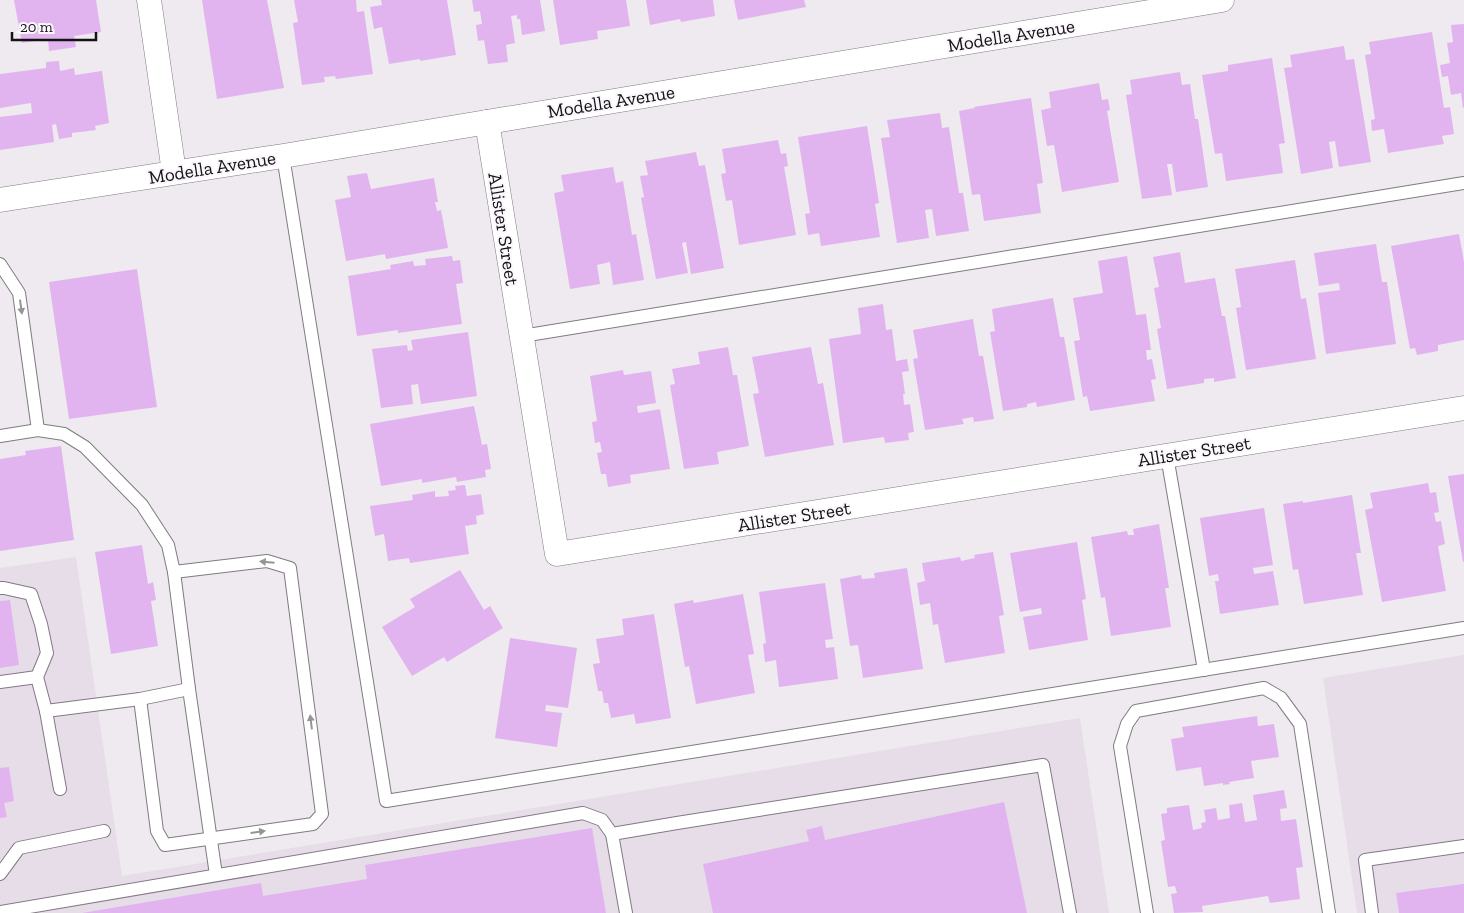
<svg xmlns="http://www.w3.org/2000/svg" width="1464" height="913" font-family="'Zilla Slab',serif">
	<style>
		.built { fill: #e6dde8 }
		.building { fill: #e2b4ef }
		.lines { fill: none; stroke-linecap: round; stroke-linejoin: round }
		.lane-casing { stroke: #7f7b80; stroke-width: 14 }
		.street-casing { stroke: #7f7b80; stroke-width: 25 }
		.lane { stroke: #fff; stroke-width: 12 }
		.street { stroke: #fff; stroke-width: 24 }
		.oneway { fill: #959596 }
		.labels { text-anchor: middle; stroke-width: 4; stroke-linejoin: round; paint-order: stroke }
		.street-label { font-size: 19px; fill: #141315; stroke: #fbf7fc }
	</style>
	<rect width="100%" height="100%" fill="#eeeaef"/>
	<!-- built -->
	<g class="built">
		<polygon points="76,557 122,876 1080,718 1109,913 0,913 0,568"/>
		<polygon points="1464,655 1464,913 1357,913 1323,678"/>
	</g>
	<!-- building -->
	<g class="building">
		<polygon points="14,0 96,0 101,32 74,36 76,47 49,51 48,39 22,43"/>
		<polygon points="202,0 267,0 284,88 217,99"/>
		<polygon points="294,0 356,0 357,12 364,11 373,74 336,79 335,76 324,77 325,82 302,85 293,23 298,22"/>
		<polygon points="381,0 447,0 456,55 420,61 420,59 389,64 382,27 374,29 370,7 382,5"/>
		<polygon points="472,0 540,0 545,31 522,35 520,19 517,19 517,15 511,16 515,43 506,45 508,62 488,64 484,40 478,41 476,25 482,24 480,11 474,12"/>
		<polygon points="553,0 626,0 630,26 597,31 598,39 560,45"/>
		<polygon points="646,0 713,0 715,16 681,22 680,19 650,25"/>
		<polygon points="734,0 804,0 806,7 738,20"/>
		<polygon points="1464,24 1464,107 1463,108 1461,93 1451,95 1448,76 1442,77 1440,65 1450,63 1447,43 1453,42 1451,25"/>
		<polygon points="1432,32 1444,108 1450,107 1454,134 1442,136 1444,144 1388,153 1384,129 1372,131 1371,120 1375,119 1365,55 1371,54 1369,42"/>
		<polygon points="1344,46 1346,60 1354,59 1371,162 1339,167 1335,141 1329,142 1333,168 1301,174 1284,68 1292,67 1290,55"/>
		<polygon points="1272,58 1285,143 1279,144 1283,173 1226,181 1222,153 1215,154 1202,75 1228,71 1228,65"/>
		<polygon points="59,61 60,71 74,68 75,75 102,71 109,123 95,126 96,130 72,133 72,137 59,139 56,124 52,125 54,142 0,150 0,117 32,113 31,103 0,108 0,74 46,68 46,62"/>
		<polygon points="1180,72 1182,85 1190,84 1195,119 1198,119 1208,187 1176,192 1172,164 1167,164 1172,195 1142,199 1126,95 1132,94 1130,80"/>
		<polygon points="1099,83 1102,100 1108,99 1110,110 1107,111 1119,182 1062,192 1054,145 1047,146 1041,110 1051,108 1049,92"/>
		<polygon points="1031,98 1043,183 1037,184 1041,213 984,221 980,194 972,195 959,111 975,108 974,107"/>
		<polygon points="940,113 942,128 949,127 959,193 963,193 969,231 936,236 932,209 925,210 929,238 897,243 881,138 890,137 887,120"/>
		<polygon points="867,126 879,203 875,204 880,237 821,246 819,233 808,235 805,214 810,213 798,137"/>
		<polygon points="778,140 781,154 786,153 788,166 784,167 796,235 739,245 732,200 726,201 721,174 726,173 722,149"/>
		<polygon points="696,152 699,166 705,165 724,268 691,274 686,242 682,243 688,273 656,279 641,198 644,197 640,176 648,175 645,161"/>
		<polygon points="613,167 616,183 623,181 632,235 636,234 644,280 613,285 610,262 597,265 600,284 570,289 554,193 564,191 561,175"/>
		<polygon points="367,173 371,189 434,178 438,202 435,202 437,211 441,210 448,248 386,259 385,254 346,261 335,200 351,197 347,176"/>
		<polygon points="1459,234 1464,262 1464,340 1438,345 1438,351 1417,355 1415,348 1410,349 1391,246"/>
		<polygon points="1376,244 1382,282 1387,282 1396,344 1326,354 1318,293 1340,290 1339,283 1319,286 1314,253"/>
		<polygon points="1180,252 1185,283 1215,278 1222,316 1225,316 1236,378 1214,382 1214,378 1204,379 1204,383 1167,389 1157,329 1161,328 1154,288 1159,287 1153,257"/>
		<polygon points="452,256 453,261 460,260 463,283 456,284 462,324 398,333 398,330 357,336 348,276 391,269 390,265 413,261 414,266 426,265 425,259"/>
		<polygon points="1127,256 1136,315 1146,314 1151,350 1146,350 1147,360 1152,359 1156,379 1151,380 1155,401 1090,411 1087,396 1083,397 1074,341 1080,340 1073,298 1103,293 1098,261"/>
		<polygon points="1295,260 1301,299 1306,298 1316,359 1246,370 1236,308 1241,307 1235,269"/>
		<polygon points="137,269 157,407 69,419 49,282"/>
		<polygon points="1053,298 1060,337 1064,337 1075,400 1037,407 1036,402 1027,404 1027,407 1003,411 990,332 995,331 992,309"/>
		<polygon points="883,304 886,330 892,329 896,361 907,359 909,371 902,372 905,394 903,394 904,405 910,404 914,432 908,433 909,440 885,443 884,437 843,443 829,339 861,334 858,308"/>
		<polygon points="973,319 979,356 983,356 994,419 974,422 973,417 962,419 964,424 925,430 913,359 918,358 913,330"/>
		<polygon points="468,332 477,396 421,404 418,384 411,385 413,404 381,408 372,349 407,345 408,351 413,350 411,340"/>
		<polygon points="728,347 733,375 737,375 749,446 717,452 719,464 684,469 670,385 675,384 672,369 700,364 698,352"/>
		<polygon points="811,347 818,384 823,383 834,445 765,457 753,394 759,393 752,357"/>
		<polygon points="623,370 624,375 651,371 656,403 637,406 638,413 660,409 670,469 630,475 631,483 608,487 606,474 601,474 597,453 602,452 600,442 595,443 592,422 597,421 590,376"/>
		<polygon points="474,406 482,445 487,444 491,469 485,470 486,477 457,482 456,477 422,483 422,479 381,486 370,424"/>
		<polygon points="61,446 74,540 0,551 0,459 26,455 25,451"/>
		<polygon points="1464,474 1464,562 1463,562 1448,476"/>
		<polygon points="1428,483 1430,493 1436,492 1439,512 1434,513 1436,522 1441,521 1445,544 1438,546 1446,591 1382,602 1365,510 1373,508 1370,493"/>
		<polygon points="465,485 467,496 481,494 484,514 476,516 477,524 465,526 469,554 410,563 409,558 388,561 384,534 375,536 370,506 413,500 412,495 435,491 435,497 449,496 448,491 456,490 455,486"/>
		<polygon points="1352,495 1361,553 1356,553 1363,595 1304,604 1298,569 1293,570 1283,504 1303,501 1303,503"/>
		<polygon points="1264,508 1273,565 1253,568 1254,574 1273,571 1279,605 1220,614 1215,581 1219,581 1218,574 1209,576 1200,518"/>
		<polygon points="1159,524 1169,588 1165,588 1171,627 1111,636 1105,597 1101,598 1091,537 1127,531 1128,535 1134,535 1133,529"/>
		<polygon points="1077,542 1086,599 1082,600 1088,640 1029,650 1023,617 1042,614 1041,608 1020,612 1010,553"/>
		<polygon points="142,545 148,584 153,582 156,600 151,601 158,646 111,654 95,552"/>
		<polygon points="993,552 1004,615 999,616 1005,653 945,663 938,624 933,625 930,603 920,605 917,583 925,581 922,563 960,557 961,561 975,558 974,555"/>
		<polygon points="907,568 923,669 863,678 858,645 850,646 840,579 861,575 862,579 875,578 874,573"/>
		<polygon points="460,570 484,610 490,606 503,628 447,662 444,657 412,676 382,627 415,607 410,599"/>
		<polygon points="825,583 833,639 825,640 826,648 834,647 838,679 779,687 776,660 765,662 763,644 766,643 759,592"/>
		<polygon points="743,594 754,654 748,655 755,693 696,704 689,666 685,667 674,604 693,600 694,603"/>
		<polygon points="10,600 19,665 0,668 0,601"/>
		<polygon points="654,614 671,718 636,724 634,714 611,718 608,703 604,703 602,691 598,691 593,664 600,663 596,639 624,635 622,619"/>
		<polygon points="510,638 577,648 568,708 546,705 545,711 562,713 557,747 495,738"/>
		<polygon points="1257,716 1258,726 1274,724 1279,757 1251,761 1254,778 1229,782 1230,784 1223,785 1223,783 1204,786 1201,767 1176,771 1171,739 1184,737 1182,727"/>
		<polygon points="9,767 14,801 4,803 7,817 0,818 0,768"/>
		<polygon points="1284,790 1287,808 1280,809 1281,821 1296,819 1303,867 1296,868 1300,899 1270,903 1268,896 1202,906 1203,912 1174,913 1171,894 1177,893 1175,886 1168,887 1161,841 1165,840 1161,814 1167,813 1167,808 1189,805 1193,830 1202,828 1201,823 1206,822 1204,810 1216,808 1218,820 1230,818 1229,805 1242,803 1245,822 1257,820 1253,795"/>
		<polygon points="1004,802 1027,913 713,913 703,864 809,841 806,830 822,826 825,840"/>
		<polygon points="592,828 606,913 82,913 261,883 263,896 367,879 365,865"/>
		<polygon points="1464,884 1464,913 1399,913 1396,893"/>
	</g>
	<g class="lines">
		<defs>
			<g id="lane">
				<polyline points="283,156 386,801 1464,628"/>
				<polyline points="0,264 19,293 38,430"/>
				<polyline points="522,336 1464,183"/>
				<polyline points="0,436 38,430 64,434 85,447 142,505 168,545 174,572 189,689 140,699 46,711"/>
				<polyline points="1167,456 1204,670"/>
				<polyline points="0,588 4,588 31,594 41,624 47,653 37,677 46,711 60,789"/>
				<polyline points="0,682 37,677"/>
				<polyline points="189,689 216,875"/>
				<polyline points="140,699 157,831 165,845 313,824 322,814 290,568 267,561 174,572"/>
				<polyline points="0,874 19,848 104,831"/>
				<polyline points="0,912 583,813 602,820 612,834"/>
				<polyline points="626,913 612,834 677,823 1043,765 1070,913"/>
				<polyline points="1147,913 1120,746 1127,724 1136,711 1264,688 1281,698 1300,724 1329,913"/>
				<polyline points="1372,913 1365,860 1464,846"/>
			</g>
			<g id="street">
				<polyline points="149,0 174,172"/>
				<polyline points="487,122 557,554 1464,408"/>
				<polyline points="0,200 283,156 1222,0"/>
			</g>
		</defs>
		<!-- lane casing -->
		<use href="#lane" class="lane-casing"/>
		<!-- street casing -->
		<use href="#street" class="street-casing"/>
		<!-- lane -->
		<use href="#lane" class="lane"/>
		<!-- street -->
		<use href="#street" class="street"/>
	</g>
	<!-- one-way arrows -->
	<defs><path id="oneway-solid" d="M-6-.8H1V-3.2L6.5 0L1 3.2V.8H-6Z" transform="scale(1.25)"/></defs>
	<g class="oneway">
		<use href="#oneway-solid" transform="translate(21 307) rotate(82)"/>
		<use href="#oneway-solid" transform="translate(267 562) rotate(-175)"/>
		<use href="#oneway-solid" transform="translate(311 722) rotate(-97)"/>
		<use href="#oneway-solid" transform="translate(258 832) rotate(-8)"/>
	</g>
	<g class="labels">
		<!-- street labels -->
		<g class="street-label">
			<text transform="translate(1011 35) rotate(-9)" y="7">Modella Avenue</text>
			<text transform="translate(611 101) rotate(-9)" y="7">Modella Avenue</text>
			<text transform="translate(212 167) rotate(-9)" y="7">Modella Avenue</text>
			<text transform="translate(504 229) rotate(81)" y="7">Allister Street</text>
			<text transform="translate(1194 451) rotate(-9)" y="7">Allister Street</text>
			<text transform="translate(794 516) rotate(-9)" y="7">Allister Street</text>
		</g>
	</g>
	<!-- scale -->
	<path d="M12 32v8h84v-8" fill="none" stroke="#141315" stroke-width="2.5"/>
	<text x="20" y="32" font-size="15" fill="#141315" stroke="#fbf7fc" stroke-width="4" paint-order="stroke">20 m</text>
</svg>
